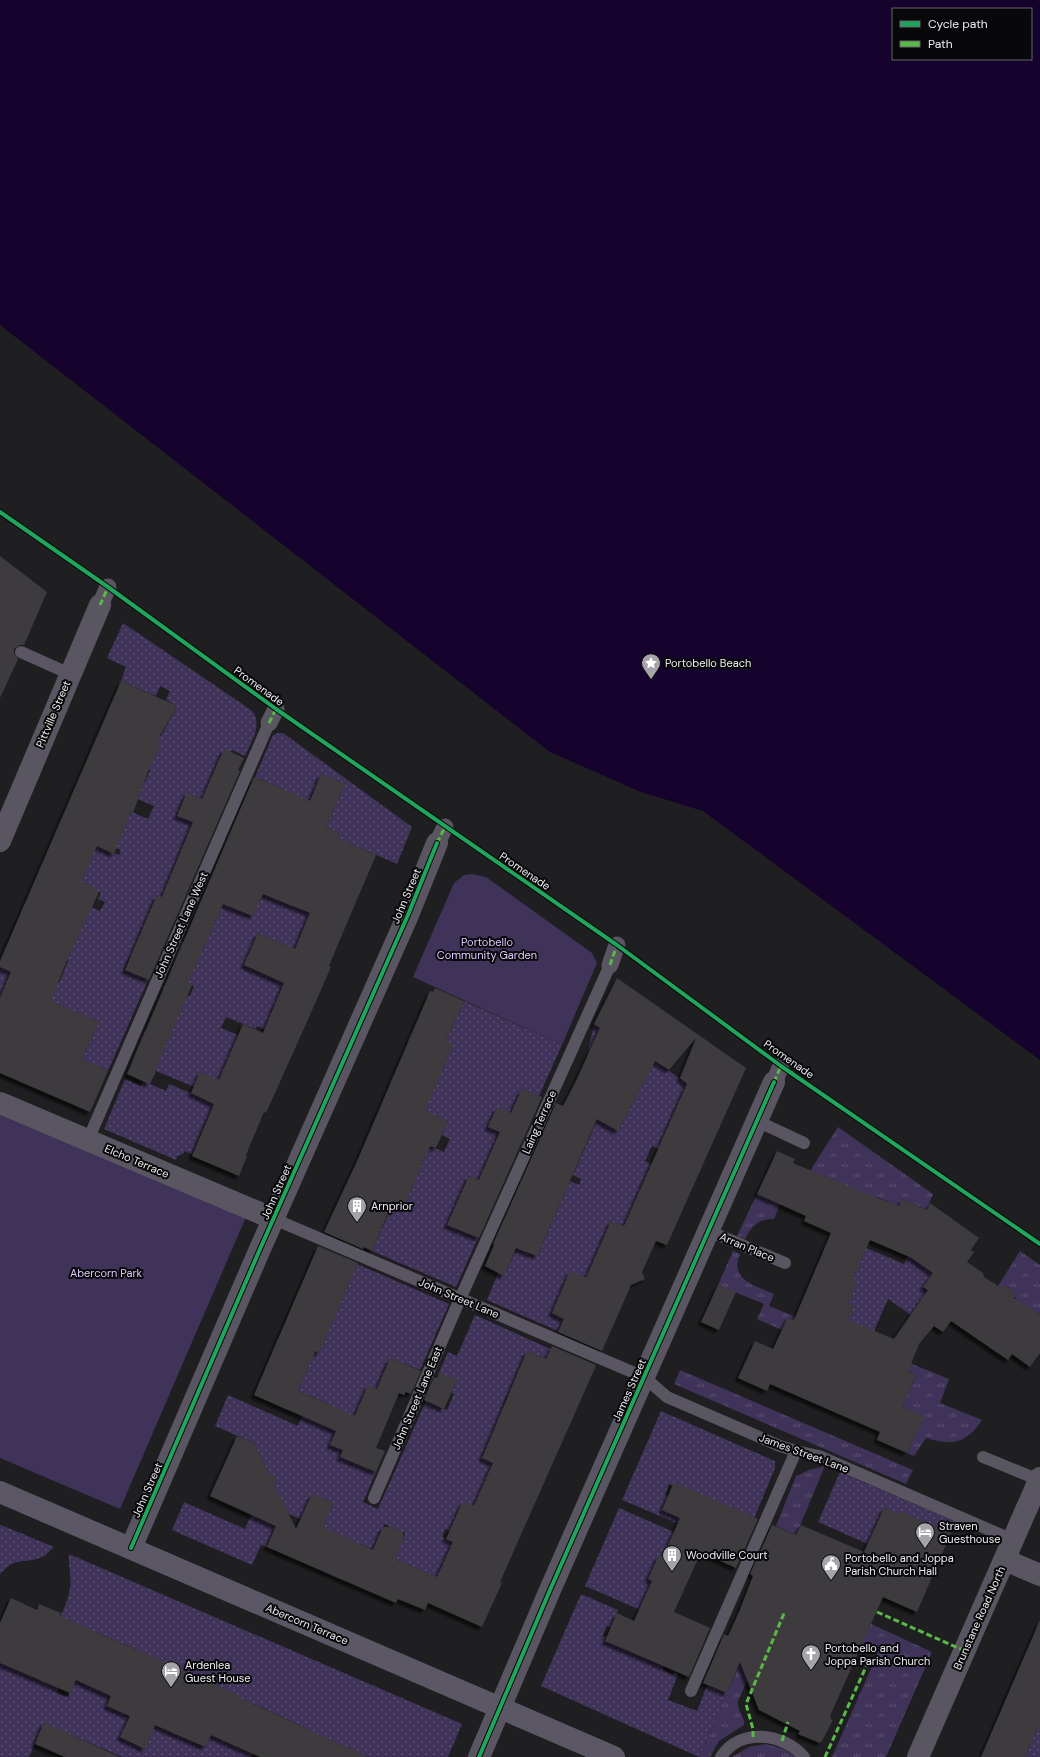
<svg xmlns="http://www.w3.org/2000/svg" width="1040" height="1757" font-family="'DM Sans',sans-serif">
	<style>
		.grass { fill: url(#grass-tufts) }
		.park { fill: #403359 }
		.garden { fill: url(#garden-dots); fill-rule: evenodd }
		.water { fill: #15032d; fill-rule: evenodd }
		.building { fill: #3c3b3e; fill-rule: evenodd; filter: url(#shadow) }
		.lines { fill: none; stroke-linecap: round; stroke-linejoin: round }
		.service { stroke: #595561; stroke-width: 12 }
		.pedestrian { stroke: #595561; stroke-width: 17 }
		.minor { stroke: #595561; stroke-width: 22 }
		.secondary { stroke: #5b5764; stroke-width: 22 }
		.quiet { stroke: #58b947; stroke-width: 3; stroke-dasharray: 6 3; stroke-linecap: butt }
		.cycleway-casing { stroke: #08080a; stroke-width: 6 }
		.cycleway { stroke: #20a55d; stroke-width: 4 }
		.labels { text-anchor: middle; stroke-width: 4; stroke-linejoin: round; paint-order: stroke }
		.poi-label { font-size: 11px; fill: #edecf0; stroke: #08080a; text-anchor: start }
		.street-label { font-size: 11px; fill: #edecf0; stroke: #08080a }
		.park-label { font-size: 11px; fill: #dbcbff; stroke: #08080a }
	</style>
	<defs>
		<pattern id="grass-tufts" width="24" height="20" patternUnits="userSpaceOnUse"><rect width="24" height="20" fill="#403359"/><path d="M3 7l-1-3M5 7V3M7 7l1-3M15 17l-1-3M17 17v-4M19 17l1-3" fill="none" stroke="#5c5171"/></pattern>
		<pattern id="garden-dots" width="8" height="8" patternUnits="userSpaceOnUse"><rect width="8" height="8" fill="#403359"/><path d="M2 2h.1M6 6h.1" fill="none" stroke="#5c5171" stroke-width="1.8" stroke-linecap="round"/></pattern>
		<filter id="shadow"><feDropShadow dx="-3.5" dy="3.5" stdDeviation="1" flood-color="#0009"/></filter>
	</defs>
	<rect width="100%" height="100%" fill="#1f1e21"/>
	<!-- grass -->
	<g class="grass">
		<polygon points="838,1127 933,1194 911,1249 908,1248 925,1209 902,1199 899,1206 877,1197 876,1198 808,1174"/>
		<path d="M757 1194 780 1204 774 1219C759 1218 751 1227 745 1239L737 1236Z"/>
		<path d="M733 1251 740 1254C729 1280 756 1286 774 1294L769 1306 949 1379 940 1403 982 1420C966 1444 952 1446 926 1438L914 1456 907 1453 923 1416 902 1407 916 1375 788 1317 782 1330 757 1319 764 1304 718 1285Z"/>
		<polygon points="1020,1251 1040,1265 1040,1315 1038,1313 1036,1316 1014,1302 1016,1298 1013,1296 1012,1290 1006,1286 1001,1288 998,1286"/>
		<polygon points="680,1370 913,1470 906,1484 674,1384"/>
		<polygon points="825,1466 796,1535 776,1526 796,1476 812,1469"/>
		<path d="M774 1586 766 1639 738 1701C737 1711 745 1716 744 1725L719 1741 710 1757H699Z"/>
		<polygon points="869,1623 932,1652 886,1757 832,1757 878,1653 861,1646"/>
		<polygon points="766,1744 784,1749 796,1757 732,1757 749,1747"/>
	</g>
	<!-- park -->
	<g class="park">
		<polygon points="472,874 486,877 592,953 597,963 562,1045 413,977 454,883 464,875"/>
		<polygon points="0,1115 246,1217 120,1509 0,1458"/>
	</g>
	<!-- garden -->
	<g class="garden">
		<path d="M123 623 251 710C264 723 251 742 245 756L232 750 230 752 224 750 202 799 187 793 177 815 193 822 182 848 201 856 180 905 157 895 136 944 159 954 154 966 130 956 124 969 148 980 108 1071 82 1059 99 1022 7 982 1 996 11 1001 0 1023V967L32 981 35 973 59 983 68 961 53 954 56 941 73 947 76 940 59 933 74 899 100 911 105 902 98 899 101 893 92 889 93 887 83 883 82 885 80 884 96 846 119 855 121 850 116 848 120 807 148 819 154 806 121 792 138 779 145 782 150 770 144 767 157 752 161 743 144 735 150 731 161 736 177 706 166 700 170 691 160 686 156 696 121 681 126 667 107 658Z"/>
		<polygon points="278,733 283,733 412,827 397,864 337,838 339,833 326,827 345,784 321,774 308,804 291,793 255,777 273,735"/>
		<polygon points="209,881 259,903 268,882 295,907 313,915 301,934 295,949 258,933 244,965 275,979 286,979 297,1042 257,1026 256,1029 226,1017 221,1028 245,1038 231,1086 200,1072 199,1089 156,1071 150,1084 166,1091 169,1084 214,1103 192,1154 185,1151 183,1154 177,1156 176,1160 104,1129 125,1079 141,1086 149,1068 132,1061 144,1031 167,1041 185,999 162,989 164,985 190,996 194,986 169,975 182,942 202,951 223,904 238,898 208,885"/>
		<polygon points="464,1001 562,1045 539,1096 522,1089 485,1168 495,1187 469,1176 448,1224 478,1238 456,1287 372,1251 388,1215 362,1203 367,1190 404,1206 425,1157 402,1147 407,1136 444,1152 450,1139 442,1135 448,1121 419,1109 423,1099 389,1084 393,1076 432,1093 448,1057 408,1040 411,1033 450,1051 453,1044 446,1041"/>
		<polygon points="594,1024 622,1042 624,1038 687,1084 659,1149 652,1146 645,1161 651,1164 624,1226 611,1221 591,1267 598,1284 570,1272 552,1313 564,1319 558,1331 487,1300 498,1273 504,1275 517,1248 537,1256 570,1181 579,1185 581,1179 573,1175 603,1107 612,1127 618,1131 642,1085 587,1056"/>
		<polygon points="915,1239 933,1273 923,1287 928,1290 911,1315 888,1299 874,1331 801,1314 853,1306 848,1304 856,1283 852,1281 866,1248 904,1264"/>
		<polygon points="357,1264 449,1304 420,1370 390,1358 377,1389 368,1386 353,1421 324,1402 298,1391 308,1367 272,1352 279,1336 319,1353"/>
		<path d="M475 1315 557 1352 553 1362 527 1351 515 1380 540 1391 536 1401 510 1390 502 1408 508 1410 497 1422 482 1457 503 1467 469 1544 509 1561 500 1582 449 1551 441 1567 448 1582 391 1557 396 1555 405 1533 384 1524 375 1546 377 1551 355 1542 339 1579 324 1572 340 1536 319 1527 324 1524 333 1503 312 1494 303 1514 304 1521 283 1511 267 1547 261 1545 252 1565 172 1530 184 1502 245 1529 269 1474 254 1443 215 1426 228 1395 298 1426 302 1416 336 1431 330 1445 343 1450 341 1457 376 1472 363 1502 378 1509 426 1401 447 1410 454 1394 451 1393 457 1381 439 1373 448 1352 457 1356ZM445 1529 463 1537 460 1544 442 1537Z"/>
		<polygon points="661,1411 775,1461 775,1468 734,1567 727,1564 730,1557 673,1486 669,1484 665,1495 668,1496 662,1510 681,1519 679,1524 622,1500"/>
		<polygon points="840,1472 956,1522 951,1533 900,1511 898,1515 884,1508 874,1529 895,1556 818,1522"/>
		<polygon points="619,1508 674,1532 663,1557 659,1556 648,1579 652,1581 641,1606 645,1612 585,1586"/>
		<path d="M0 1525 6 1527 54 1547C50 1550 47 1555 42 1557 23 1565 17 1555 0 1574Z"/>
		<path d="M69 1554 462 1724 448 1757H368L329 1739 320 1757 305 1735 308 1729 254 1704 235 1746 253 1754 252 1757H122L44 1723 29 1757H0V1663L39 1680 50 1655 44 1652C52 1633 67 1608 70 1588 72 1576 68 1566 69 1554ZM94 1631 140 1651 127 1681 212 1732 205 1748 182 1737 189 1722 173 1715 166 1730 155 1725 145 1748 135 1737 123 1731 130 1715 107 1706 111 1696 76 1680 68 1697 57 1693 76 1648Z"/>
		<polygon points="581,1594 618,1610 611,1627 607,1626 602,1636 606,1637 605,1641 664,1667 663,1670 673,1675 675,1672 678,1674 668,1700 697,1711 707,1685 727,1693 699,1757 541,1686"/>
		<polygon points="1040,1722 1040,1757 1025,1757"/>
	</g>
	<!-- water -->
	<path class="water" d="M0 0H1040V1060L703 811 641 792 550 752 0 325ZM893 9H1031V59H893Z"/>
	<!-- building -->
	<g class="building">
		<polygon points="0,556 47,592 24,645 20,645 14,649 14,653 18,659 0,698"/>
		<polygon points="121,681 177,706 157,741 161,743 149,769 133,813 131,812 114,854 97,846 81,882 93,887 92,889 99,892 67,960 51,1001 99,1022 82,1059 108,1071 90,1112 0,1073 0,998 11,972 0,967 0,961"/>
		<polygon points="224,749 244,758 238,770 240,771 149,980 125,970 157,895 162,897 193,822 177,816 187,792 202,799"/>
		<polygon points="321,774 345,784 326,827 339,833 337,838 376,855 336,949 329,966 331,967 310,1015 266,1113 264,1112 246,1155 247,1156 239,1176 192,1156 214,1104 191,1093 200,1072 219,1080 243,1024 263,1033 284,983 244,965 258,933 295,949 310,913 263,894 253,916 223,904 188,983 192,985 149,1084 127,1074 254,777 310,801"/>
		<polygon points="617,978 746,1068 667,1245 656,1241 642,1272 645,1279 631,1285 602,1351 558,1332 564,1319 552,1313 570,1271 586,1278 611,1221 624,1226 687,1084 680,1078 696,1038 669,1070 655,1061 618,1131 597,1119 537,1256 516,1248 504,1276 485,1266 494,1245 493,1244 556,1103 563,1106 576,1081 600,1028 594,1024"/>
		<polygon points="435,988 464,1001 446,1041 453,1044 448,1057 425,1111 448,1121 436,1148 430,1146 404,1206 393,1201 372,1251 364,1247 363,1249 324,1232 358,1159 430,991 433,992"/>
		<polygon points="522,1089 542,1097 479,1238 447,1225 469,1176 479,1180 500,1132 488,1127 497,1107 511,1113"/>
		<path d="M777 1151 795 1159 793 1163 859 1191 899 1206 902 1199 927 1210 930 1203 979 1238 971 1250 974 1252 967 1262 983 1273 984 1277 1000 1287 1006 1286 1012 1290 1014 1298 1040 1315V1353L1030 1367 1012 1354 1008 1360 951 1321 943 1332 934 1326 919 1344 908 1372 916 1375 902 1407 924 1416 907 1453 877 1440 880 1432 770 1384 767 1391 738 1378 755 1341 773 1349 788 1317 794 1320 831 1233 804 1221 806 1216 757 1194ZM870 1240 912 1258 933 1273 923 1287 928 1290 894 1339 848 1320 854 1306 848 1304 857 1283 852 1281Z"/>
		<polygon points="318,1246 358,1263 319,1353 315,1351 298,1391 355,1416 368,1385 377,1389 390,1358 421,1371 411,1394 406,1392 404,1395 399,1393 376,1448 385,1451 376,1472 340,1457 343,1450 330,1445 336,1431 254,1395"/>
		<polygon points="718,1285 736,1292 719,1330 701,1322"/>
		<polygon points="552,1346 596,1365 595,1368 500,1582 502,1583 482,1627 428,1603 425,1610 398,1599 396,1603 267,1547 276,1526 210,1496 237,1436 254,1443 269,1474 277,1477 274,1484 296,1529 312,1494 333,1503 323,1527 373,1550 383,1527 391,1527 403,1532 403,1540 395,1559 437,1577 453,1542 446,1539 463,1501 474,1506 493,1463 482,1458 527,1351 546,1359"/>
		<polygon points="439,1372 457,1380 444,1409 424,1400 434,1377 437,1378"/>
		<polygon points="674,1482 758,1519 736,1568 701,1552 674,1612 710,1628 689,1677 605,1641 617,1613 634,1621 652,1581 648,1579 659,1555 663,1557 680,1518 662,1510"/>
		<polygon points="884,1508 898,1515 900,1511 951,1533 917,1612 883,1597 830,1716 831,1717 830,1719 833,1720 822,1741 820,1743 798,1734 800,1731 759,1710 740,1662 727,1693 703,1683 724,1634 728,1636 739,1612 753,1576 750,1574 772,1525 796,1535 801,1525 864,1552"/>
		<polygon points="11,1598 37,1610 39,1604 61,1613 60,1616 241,1696 240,1698 368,1757 260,1757 211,1735 205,1747 155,1725 145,1749 120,1737 130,1716 107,1706 111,1696 76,1680 70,1693 0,1663 0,1623"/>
		<polygon points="1040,1620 1040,1722 1025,1757 981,1757"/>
		<polygon points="44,1722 80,1739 120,1757 65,1757 35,1744"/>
	</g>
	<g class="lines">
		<!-- service -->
		<g class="service">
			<polyline points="21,652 70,674"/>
			<polyline points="757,1121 804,1143"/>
			<polyline points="88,1140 269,723"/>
			<polyline points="274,1219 644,1377 667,1397 780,1446 796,1451 819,1456 1013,1540"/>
			<polyline points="709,1231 785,1263"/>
			<polyline points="983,1457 1039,1480"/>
			<polyline points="374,1498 460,1299 610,965"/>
			<polyline points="691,1691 796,1451"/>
			<path d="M721 1757C740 1727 784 1733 804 1757"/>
		</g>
		<!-- pedestrian -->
		<g class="pedestrian">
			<polyline points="100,605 108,587"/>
			<polyline points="269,723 276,709"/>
			<polyline points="437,843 445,827"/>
			<polyline points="610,965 617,945"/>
			<polyline points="774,1082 781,1066"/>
		</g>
		<!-- minor -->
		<g class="minor">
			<polyline points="0,841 100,605"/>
			<polyline points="0,1103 274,1219"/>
			<polyline points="131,1548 260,1249 408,915 437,843"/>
			<polyline points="1005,1560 1040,1575"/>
			<polyline points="479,1757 550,1590 774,1082"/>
			<polyline points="918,1757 1040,1478"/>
		</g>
		<!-- secondary -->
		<polyline class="secondary" points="0,1492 614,1757"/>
		<!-- quiet -->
		<g class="quiet">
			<polyline points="100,605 108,587"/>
			<polyline points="269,723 276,709"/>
			<polyline points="437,843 445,827"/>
			<polyline points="610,965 617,945"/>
			<polyline points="774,1082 781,1066"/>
			<polyline points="877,1612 965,1651"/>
			<polyline points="753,1737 753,1729 746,1704 785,1611"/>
			<polyline points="782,1741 788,1722"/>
			<polyline points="825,1757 870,1658"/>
		</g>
		<defs>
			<g id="cycleway">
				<polyline points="0,512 108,587 276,709 617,945 781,1066 1040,1244"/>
				<polyline points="131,1548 260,1249 408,915 437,843"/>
				<polyline points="479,1757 550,1590 774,1082"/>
			</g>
		</defs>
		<!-- cycleway casing -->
		<use href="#cycleway" class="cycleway-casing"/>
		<!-- cycleway -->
		<use href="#cycleway" class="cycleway"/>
	</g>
	<!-- icons -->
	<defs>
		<symbol id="sight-pin" viewBox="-11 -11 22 30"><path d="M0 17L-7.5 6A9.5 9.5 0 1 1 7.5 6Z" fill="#a5a4a8" stroke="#08080a"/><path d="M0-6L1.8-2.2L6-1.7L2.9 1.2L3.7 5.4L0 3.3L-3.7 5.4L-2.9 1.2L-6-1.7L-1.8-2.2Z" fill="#fff"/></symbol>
		<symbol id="building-pin" viewBox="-11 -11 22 30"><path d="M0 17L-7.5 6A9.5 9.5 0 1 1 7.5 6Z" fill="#a5a4a8" stroke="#08080a"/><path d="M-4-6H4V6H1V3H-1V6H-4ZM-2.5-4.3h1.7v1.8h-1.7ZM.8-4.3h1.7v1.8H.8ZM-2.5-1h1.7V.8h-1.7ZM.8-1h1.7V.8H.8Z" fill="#fff"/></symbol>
		<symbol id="hotel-pin" viewBox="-11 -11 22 30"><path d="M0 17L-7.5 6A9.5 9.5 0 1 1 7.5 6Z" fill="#a5a4a8" stroke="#08080a"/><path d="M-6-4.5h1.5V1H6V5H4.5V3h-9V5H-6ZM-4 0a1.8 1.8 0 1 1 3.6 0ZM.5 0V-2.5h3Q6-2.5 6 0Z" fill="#fff"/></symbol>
		<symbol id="civic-pin" viewBox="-11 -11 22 30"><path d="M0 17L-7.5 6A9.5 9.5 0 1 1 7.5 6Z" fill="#a5a4a8" stroke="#08080a"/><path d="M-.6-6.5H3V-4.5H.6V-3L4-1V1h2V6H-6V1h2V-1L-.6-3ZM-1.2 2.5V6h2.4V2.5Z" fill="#fff"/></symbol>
		<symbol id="church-pin" viewBox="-11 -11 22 30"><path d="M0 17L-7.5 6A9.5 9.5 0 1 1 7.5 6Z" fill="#a5a4a8" stroke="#08080a"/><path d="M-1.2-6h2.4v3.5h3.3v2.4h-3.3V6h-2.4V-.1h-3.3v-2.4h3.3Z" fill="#fff"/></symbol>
	</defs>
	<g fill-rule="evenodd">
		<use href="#sight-pin" x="640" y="652" width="22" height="30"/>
		<use href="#building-pin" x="346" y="1195" width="22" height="30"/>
		<use href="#hotel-pin" x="914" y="1521" width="22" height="30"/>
		<use href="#building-pin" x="661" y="1544" width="22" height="30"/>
		<use href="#civic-pin" x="820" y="1553" width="22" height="30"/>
		<use href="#church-pin" x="800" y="1643" width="22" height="30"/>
		<use href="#hotel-pin" x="160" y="1660" width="22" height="30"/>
	</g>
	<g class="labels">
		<!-- poi labels -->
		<g class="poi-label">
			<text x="665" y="667">Portobello Beach</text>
			<text x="371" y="1210">Arnprior</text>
			<text x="939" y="1530">Straven<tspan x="939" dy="13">Guesthouse</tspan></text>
			<text x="686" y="1559">Woodville Court</text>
			<text x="845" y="1562">Portobello and Joppa<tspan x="845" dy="13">Parish Church Hall</tspan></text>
			<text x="825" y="1652">Portobello and<tspan x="825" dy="13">Joppa Parish Church</tspan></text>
			<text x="185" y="1669">Ardenlea<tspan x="185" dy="13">Guest House</tspan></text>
		</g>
		<!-- street labels -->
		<g class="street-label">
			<text transform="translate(259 686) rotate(36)" y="4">Promenade</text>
			<text transform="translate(53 714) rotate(-67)" y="4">Pittville Street</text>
			<text transform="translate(525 871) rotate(34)" y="4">Promenade</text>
			<text transform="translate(406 896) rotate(-67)" y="4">John Street</text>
			<text transform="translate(181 925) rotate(-66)" y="4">John Street Lane West</text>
			<text transform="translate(789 1059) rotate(35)" y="4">Promenade</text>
			<text transform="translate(539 1122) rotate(-66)" y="4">Laing Terrace</text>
			<text transform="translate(137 1161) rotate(23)" y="4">Elcho Terrace</text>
			<text transform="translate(276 1192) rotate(-66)" y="4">John Street</text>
			<text transform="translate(747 1247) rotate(23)" y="4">Arran Place</text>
			<text transform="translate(459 1298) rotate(23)" y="4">John Street Lane</text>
			<text transform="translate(629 1390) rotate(-66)" y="4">James Street</text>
			<text transform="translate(417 1398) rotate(-67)" y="4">John Street Lane East</text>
			<text transform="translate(804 1453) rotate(20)" y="4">James Street Lane</text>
			<text transform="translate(147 1490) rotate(-66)" y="4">John Street</text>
			<text transform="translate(979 1618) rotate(-66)" y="4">Brunstane Road North</text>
			<text transform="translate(307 1624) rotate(23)" y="4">Abercorn Terrace</text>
		</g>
		<!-- park labels -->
		<g class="park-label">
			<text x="487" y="946">Portobello<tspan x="487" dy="13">Community Garden</tspan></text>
			<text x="106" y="1277">Abercorn Park</text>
		</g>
	</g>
	<!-- legend -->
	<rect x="892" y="8" width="140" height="52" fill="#08080a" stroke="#646366"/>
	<rect x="900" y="21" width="20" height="6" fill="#20a55d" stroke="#646366"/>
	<text x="928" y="28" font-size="12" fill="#edecf0">Cycle path</text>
	<rect x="900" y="41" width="20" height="6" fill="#58b947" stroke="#646366"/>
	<text x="928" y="48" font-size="12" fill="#edecf0">Path</text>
</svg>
